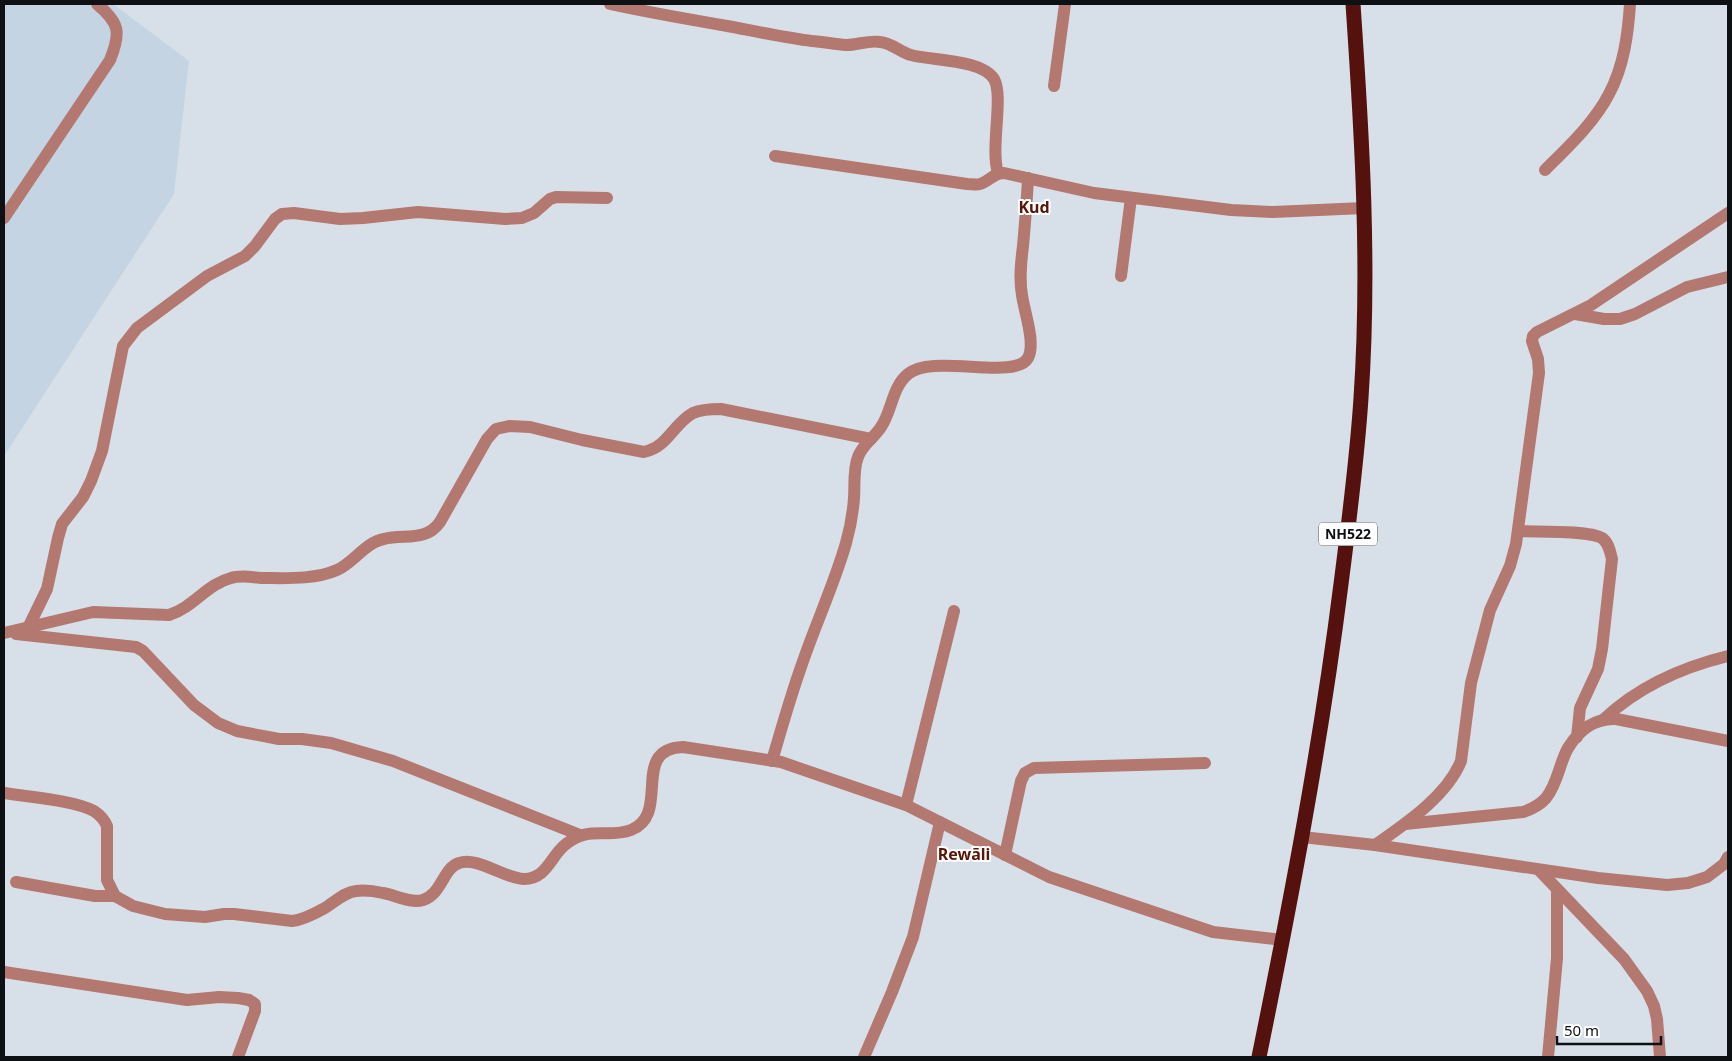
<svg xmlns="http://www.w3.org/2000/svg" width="1732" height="1061" font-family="'Noto Sans',sans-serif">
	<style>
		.built { fill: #c5d4e3 }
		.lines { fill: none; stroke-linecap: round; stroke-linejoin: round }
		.street { stroke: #b3786f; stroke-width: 12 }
		.highway { stroke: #55110d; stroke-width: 15 }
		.labels { text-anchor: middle; stroke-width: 4; stroke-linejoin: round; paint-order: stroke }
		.shield { fill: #fff; stroke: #56585a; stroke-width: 1 }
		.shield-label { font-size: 14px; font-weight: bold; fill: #0e1114 }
		.neighbourhood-label { font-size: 16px; font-weight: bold; fill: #581606; stroke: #fff }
	</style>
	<rect width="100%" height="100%" fill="#d7e0e9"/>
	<!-- built -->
	<polygon class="built" points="4,4 113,4 189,61 174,194 4,456"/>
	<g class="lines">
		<!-- street -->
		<g class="street">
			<path d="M610 4C651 13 692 20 733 27 759 32 786 38 812 41 823 42 835 44 846 45 858 45 868 40 880 42 892 43 900 52 911 55 932 61 981 59 994 79 1004 96 990 148 998 173"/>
			<polyline points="1054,86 1065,4"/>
			<path d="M775 156 967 184C972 184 976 185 980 184 990 181 993 173 1004 173L1094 193 1231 210 1273 212 1364 208"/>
			<path d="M1545 170C1568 147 1594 123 1609 94 1624 66 1628 34 1630 4"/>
			<path d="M4 218 110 60C121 33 120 23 97 4"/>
			<polyline points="1121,276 1131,198"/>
			<polyline points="1575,314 1604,319 1620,319 1635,314 1687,287 1728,277"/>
			<path d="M1519 531C1537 532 1588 530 1602 538 1609 543 1610 552 1612 559L1602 649 1598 669 1580 708 1577 737"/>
			<polyline points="28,628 47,589 58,538 62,524 83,497 91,481 102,451 123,346 137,328 207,276 245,256 255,246 275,219 282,214 294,213 340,219 363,218 418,212 505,219 522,218 534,213 550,199 556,197 607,198"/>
			<path d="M4 633 93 612 169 615C194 607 207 584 231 578 240 575 252 577 261 578 285 578 314 580 337 570 353 563 366 542 384 539 405 534 426 542 440 522L487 439 496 429 509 426 530 427 582 440 644 452C668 447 673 424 693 413 702 409 712 409 721 409L871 439"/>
			<polyline points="16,634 136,647 143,651 194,705 218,723 237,731 279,739 302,739 331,743 393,761 580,835"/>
			<path d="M1604 719C1638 687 1683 667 1728 656"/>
			<path d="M772 761C781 730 790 698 801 667 815 625 834 585 846 543 850 529 853 512 854 498 855 485 853 469 858 457 862 445 874 438 881 427 892 411 892 387 908 374 932 353 1015 381 1028 358 1036 343 1024 311 1022 295 1019 279 1021 262 1023 246 1025 223 1027 201 1028 178"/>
			<path d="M4 793C28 797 74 800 94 811 100 815 104 819 107 826V880L115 896 133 906 165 914 205 917 224 914H234L292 921C303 920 314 914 323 909 334 903 344 892 356 891 365 890 374 891 383 893 395 895 411 904 423 900 442 894 443 868 459 863 477 856 505 879 524 879 547 879 551 855 566 844 590 825 607 839 631 830 672 814 629 749 683 747L781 762 906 805 1049 877 1213 932 1283 940"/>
			<polyline points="906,805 954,611"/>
			<path d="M1405 824 1523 812C1532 809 1540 805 1546 798 1558 783 1559 764 1568 748 1579 730 1595 718 1616 719L1728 741"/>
			<polyline points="1302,837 1375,845 1598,878 1667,885 1688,883 1707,877 1724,864 1728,857"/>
			<path d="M1375 845C1405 824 1447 796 1461 761L1471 683 1490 610 1510 566 1516 544 1539 373 1538 359 1532 341 1533 336 1537 332 1591 305 1728 213"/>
			<polyline points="1005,855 1021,781 1025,773 1034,768 1205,763"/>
			<polyline points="1539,870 1624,959 1647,991 1654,1006 1657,1019 1660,1057"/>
			<polyline points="16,882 95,896 115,896"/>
			<polyline points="4,972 187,1000 219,997 238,998 249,1000 255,1004 255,1011 238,1057"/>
			<polyline points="864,1057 892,992 913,937 940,822"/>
			<polyline points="1548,1057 1557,958 1557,889"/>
		</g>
		<!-- highway -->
		<path class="highway" d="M1259 1057C1291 900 1321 743 1341 584 1349 522 1357 460 1361 398 1370 267 1362 135 1353 4"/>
	</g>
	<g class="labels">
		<!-- shield labels -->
		<rect class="shield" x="1319" y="522.5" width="58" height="23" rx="4"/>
		<g class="shield-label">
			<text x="1348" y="539">NH522</text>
		</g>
		<!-- neighbourhood labels -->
		<g class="neighbourhood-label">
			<text x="1034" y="213">Kud</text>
			<text x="964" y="860">Rewāli</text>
		</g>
	</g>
	<!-- border -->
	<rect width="1732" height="1061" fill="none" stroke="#0e1114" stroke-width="10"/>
	<!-- scale -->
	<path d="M1557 1036v8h104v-8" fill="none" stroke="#0e1114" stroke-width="2.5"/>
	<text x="1564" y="1036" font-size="15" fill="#0e1114" stroke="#ffffff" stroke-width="4" paint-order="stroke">50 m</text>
</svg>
